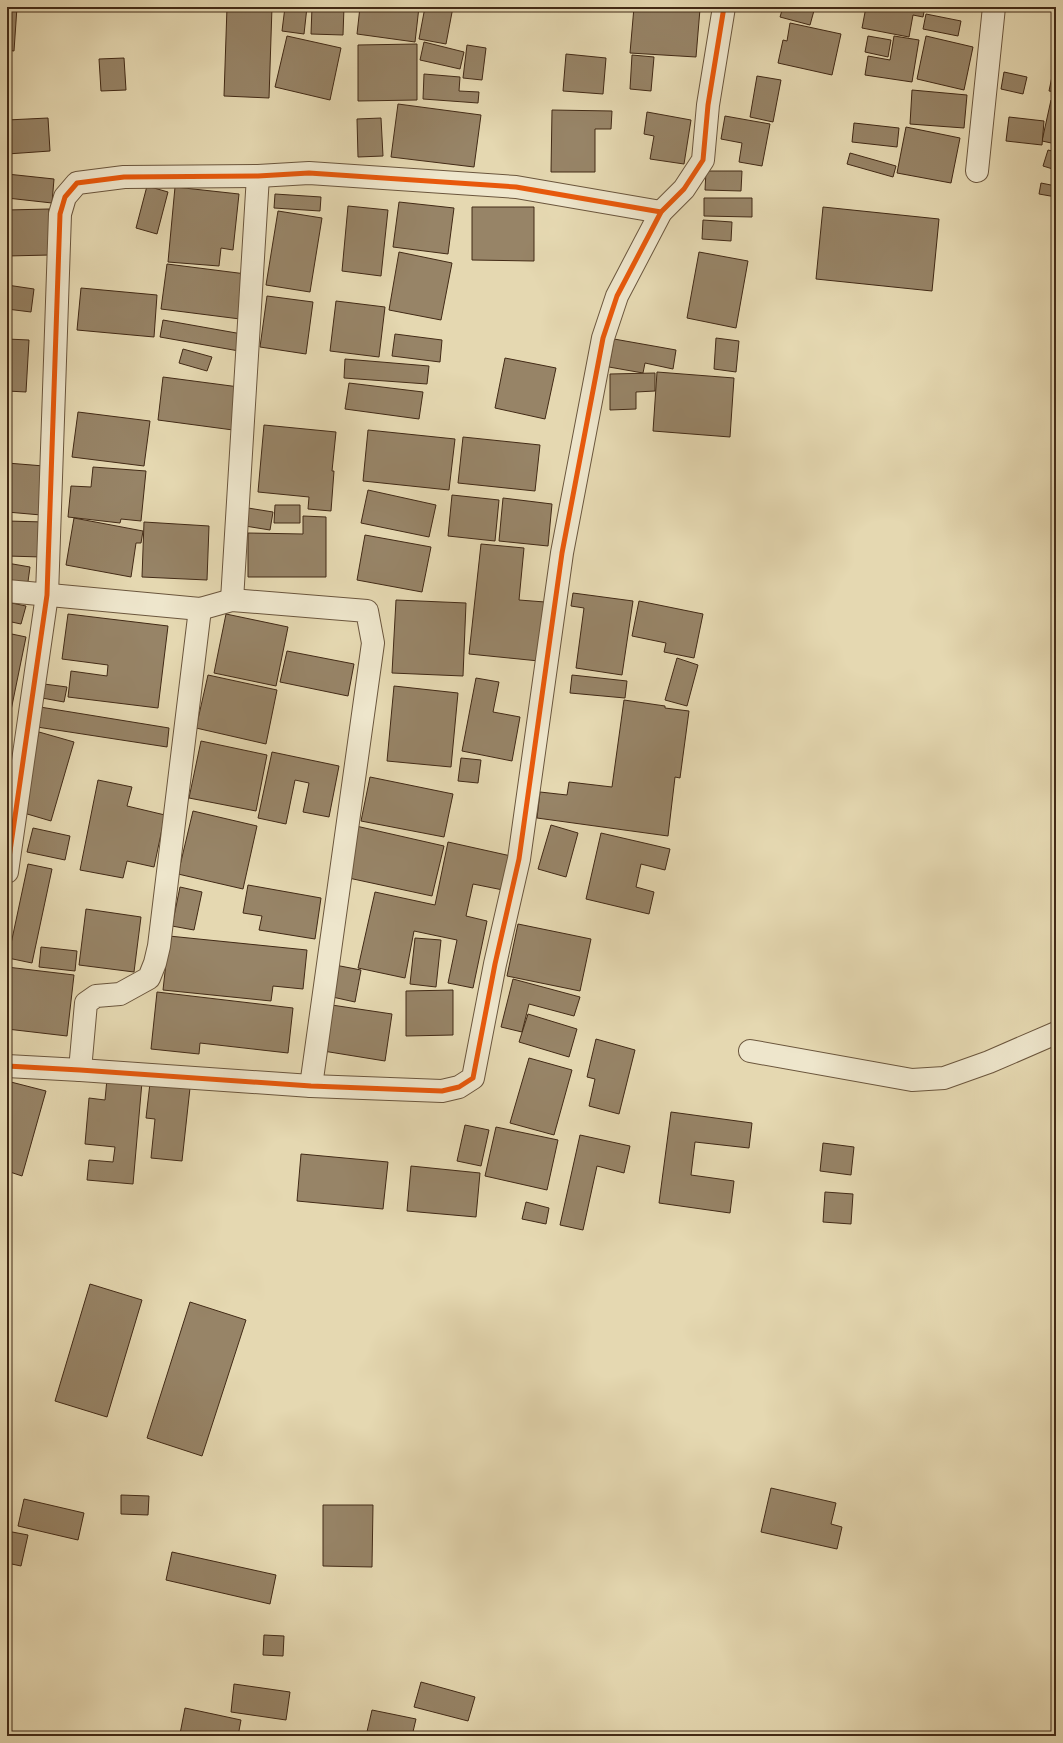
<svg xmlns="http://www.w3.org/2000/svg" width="1063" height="1743" font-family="'IM FELL English',serif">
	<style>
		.building { fill: #978467; stroke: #422a16 }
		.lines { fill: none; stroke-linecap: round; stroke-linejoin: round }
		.street-casing { stroke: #6b563d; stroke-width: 24 }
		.street { stroke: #eee6cc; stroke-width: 22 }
		.cycleway-casing { stroke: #eee6cc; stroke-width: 8 }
		.cycleway { stroke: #e8590c; stroke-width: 5 }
	</style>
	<rect width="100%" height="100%" fill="#e5d8b1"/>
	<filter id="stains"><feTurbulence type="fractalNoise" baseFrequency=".005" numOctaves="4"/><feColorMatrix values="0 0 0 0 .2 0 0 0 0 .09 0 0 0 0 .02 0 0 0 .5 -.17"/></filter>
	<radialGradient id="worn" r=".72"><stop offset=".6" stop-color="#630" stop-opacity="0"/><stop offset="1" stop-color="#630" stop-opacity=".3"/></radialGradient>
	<!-- building -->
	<g class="building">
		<polygon points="7,7 17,7 14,51 7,50"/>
		<polygon points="227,7 272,7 269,98 224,96"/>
		<polygon points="285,7 307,7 304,34 282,31"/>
		<polygon points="312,7 344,7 343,35 311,34"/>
		<polygon points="360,7 419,7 415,42 357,34"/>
		<polygon points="425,7 453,7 446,44 419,39"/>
		<polygon points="634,7 700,9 696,57 630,53"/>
		<polygon points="783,7 815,7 810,25 780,17"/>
		<polygon points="866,7 925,7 923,17 913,15 909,37 862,28"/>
		<polygon points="926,14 961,21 958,36 923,29"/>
		<polygon points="790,23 841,34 832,75 778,63 783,40 787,41"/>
		<polygon points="287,36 341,48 330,100 275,87"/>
		<polygon points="868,36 891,40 888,57 865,52"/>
		<polygon points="894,36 919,40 912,82 865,75 868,56 890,60"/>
		<polygon points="926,36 973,47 964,90 917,79"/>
		<polygon points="424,42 464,52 460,69 420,60"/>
		<polygon points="417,44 417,100 358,101 358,45"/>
		<polygon points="467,45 486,48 482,80 463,78"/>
		<polygon points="566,54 606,58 603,94 563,91"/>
		<polygon points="632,55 654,57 651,91 630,89"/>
		<polygon points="1056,57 1056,92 1049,91"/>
		<polygon points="124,58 126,90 101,91 99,59"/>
		<polygon points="1004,72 1027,77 1023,94 1001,89"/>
		<polygon points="424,74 460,77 459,91 479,92 478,103 423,99"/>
		<polygon points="757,76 781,80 773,122 750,117"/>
		<polygon points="912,90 967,95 964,128 910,124"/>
		<polygon points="1051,100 1056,101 1056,144 1042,141"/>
		<polygon points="398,104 481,115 474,167 391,157"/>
		<polygon points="552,110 612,111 611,129 595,129 595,172 551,172"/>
		<polygon points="647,112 691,120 684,164 650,159 654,136 644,134"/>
		<polygon points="725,116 770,124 762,166 739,162 742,143 721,139"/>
		<polygon points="1009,117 1044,121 1042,145 1006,141"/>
		<polygon points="48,118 50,151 7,154 7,120"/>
		<polygon points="381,118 383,156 358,157 357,119"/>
		<polygon points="854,123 899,128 897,147 852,142"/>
		<polygon points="906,127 960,138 951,183 897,173"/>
		<polygon points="1048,150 1056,152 1056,170 1043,166"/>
		<polygon points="850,153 896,166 893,177 847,164"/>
		<polygon points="706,171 742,171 741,191 705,190"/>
		<polygon points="7,174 54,179 52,203 7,198"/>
		<polygon points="1041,183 1056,186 1056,197 1039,194"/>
		<polygon points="147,186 168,192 157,234 136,228"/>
		<polygon points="175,187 239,194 233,250 221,248 219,266 168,262"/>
		<polygon points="275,194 321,197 320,211 274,208"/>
		<polygon points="704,198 752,198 752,217 704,216"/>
		<polygon points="399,202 454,208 448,254 393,247"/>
		<polygon points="348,206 388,210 381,276 342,271"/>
		<polygon points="472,207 534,207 534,261 472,260"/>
		<polygon points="823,207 939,219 932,291 816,279"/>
		<polygon points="49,209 50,255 7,256 7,210"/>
		<polygon points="278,211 322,218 310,292 266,285"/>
		<polygon points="703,220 732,222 731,241 702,239"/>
		<polygon points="399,252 452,263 441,320 389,310"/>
		<polygon points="699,252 748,261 736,328 687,318"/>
		<polygon points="167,264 246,274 240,319 161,309"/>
		<polygon points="7,285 34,289 31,312 7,309"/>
		<polygon points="81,288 157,295 154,337 77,330"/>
		<polygon points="267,296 313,302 306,354 260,347"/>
		<polygon points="336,301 385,307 379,357 330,351"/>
		<polygon points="163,320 242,334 239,351 160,337"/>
		<polygon points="395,334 442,340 440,362 392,356"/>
		<polygon points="716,338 739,341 736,372 714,369"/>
		<polygon points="7,339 29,340 26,392 7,391"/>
		<polygon points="614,339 676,350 673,369 645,363 643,373 609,367"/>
		<polygon points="183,349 212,357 207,371 179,363"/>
		<polygon points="505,358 556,368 545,419 495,408"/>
		<polygon points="345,359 429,366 427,384 344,378"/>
		<polygon points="657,372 734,378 730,437 653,431"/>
		<polygon points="655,373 655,391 636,392 636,409 610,410 610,374"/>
		<polygon points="163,377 239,387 233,430 158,420"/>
		<polygon points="349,383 423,392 419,419 345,409"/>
		<polygon points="78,412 150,421 144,466 72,457"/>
		<polygon points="264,425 336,432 332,471 334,471 331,511 308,509 309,497 258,492"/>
		<polygon points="368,430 455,439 449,490 363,481"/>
		<polygon points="463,437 540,445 535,491 458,483"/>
		<polygon points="7,463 44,466 41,515 7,512"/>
		<polygon points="93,467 146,471 141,521 121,519 120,523 68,517 71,486 91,487"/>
		<polygon points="368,490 436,505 429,537 361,523"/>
		<polygon points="452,495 499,500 495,541 448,536"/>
		<polygon points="503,498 552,504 548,546 499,541"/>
		<polygon points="275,505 300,505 300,523 274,523"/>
		<polygon points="248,508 273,512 270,530 245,526"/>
		<polygon points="303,516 326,517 326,577 248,577 248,533 303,534"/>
		<polygon points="74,518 143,531 141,543 136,543 131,577 66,565"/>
		<polygon points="7,521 44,522 42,557 7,556"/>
		<polygon points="144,522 209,526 207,580 142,577"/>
		<polygon points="365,535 431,547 422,592 357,580"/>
		<polygon points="481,544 524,548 519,600 545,602 539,661 469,654"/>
		<polygon points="7,563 30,567 27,589 7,586"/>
		<polygon points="573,593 633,601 622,675 576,668 584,608 571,606"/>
		<polygon points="396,600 466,603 463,676 392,673"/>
		<polygon points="639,601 703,614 694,658 664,652 666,643 632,636"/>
		<polygon points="7,602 26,606 21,624 7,621"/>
		<polygon points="68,614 168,626 158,708 68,697 71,671 107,676 108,665 62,659"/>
		<polygon points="226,614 288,627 276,686 214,673"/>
		<polygon points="7,633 26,637 7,730"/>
		<polygon points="287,651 354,664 348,696 280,682"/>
		<polygon points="677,658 698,665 687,706 665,700"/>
		<polygon points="208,675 277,690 266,744 196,728"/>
		<polygon points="572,675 627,681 625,698 570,693"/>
		<polygon points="476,678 499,682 493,712 520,717 512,761 462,751"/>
		<polygon points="44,684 67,687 64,702 42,698"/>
		<polygon points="394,686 458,693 451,767 387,761"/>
		<polygon points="624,700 665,706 665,708 689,711 680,778 675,777 668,836 537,818 540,792 567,795 569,782 612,787"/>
		<polygon points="40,707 169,728 167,747 37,727"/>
		<polygon points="39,732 74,742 51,821 17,811"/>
		<polygon points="201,741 267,755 256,811 189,798"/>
		<polygon points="272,752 339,766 329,817 303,812 309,783 295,780 286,824 258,818"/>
		<polygon points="461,758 481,760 478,783 458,781"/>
		<polygon points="370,777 453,794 444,837 361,821"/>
		<polygon points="98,780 132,787 127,806 165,815 154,867 127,861 123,878 80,870"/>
		<polygon points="193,811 257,826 243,889 178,874"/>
		<polygon points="551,825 578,833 566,877 538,869"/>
		<polygon points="356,826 444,846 432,896 344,877"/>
		<polygon points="33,828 70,836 65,860 27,852"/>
		<polygon points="601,833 670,849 665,870 641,864 636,887 654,892 649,914 586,899"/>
		<polygon points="448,842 511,856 503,890 473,884 466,916 487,921 473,988 448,983 457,940 414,931 405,978 358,968 375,892 435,905"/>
		<polygon points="28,864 52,869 32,963 8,958"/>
		<polygon points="248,885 321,898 315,939 259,930 262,916 243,913"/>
		<polygon points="180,887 202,892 194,930 172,926"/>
		<polygon points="86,909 141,917 134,972 79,965"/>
		<polygon points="518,924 591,939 580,991 507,976"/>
		<polygon points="169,936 307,950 303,989 273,986 271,1001 163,990"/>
		<polygon points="415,938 441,940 436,987 410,984"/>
		<polygon points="41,947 77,951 75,971 39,967"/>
		<polygon points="335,965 361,970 355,1002 328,996"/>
		<polygon points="7,967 74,975 67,1036 7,1029"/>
		<polygon points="513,979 580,997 574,1016 529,1004 522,1032 501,1027"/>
		<polygon points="453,990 453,1035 406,1036 406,991"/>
		<polygon points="157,992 293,1008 288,1053 200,1043 199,1054 151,1049"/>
		<polygon points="325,1004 392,1014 385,1061 317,1050"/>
		<polygon points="528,1014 577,1029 569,1057 519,1042"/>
		<polygon points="596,1039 635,1050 619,1114 589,1106 595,1079 587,1077"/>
		<polygon points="529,1058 572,1070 554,1135 510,1123"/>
		<polygon points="107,1079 142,1082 133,1184 87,1180 89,1160 113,1162 115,1147 85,1144 89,1098 105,1100"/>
		<polygon points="7,1081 46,1091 22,1176 7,1171"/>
		<polygon points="150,1083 190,1088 182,1161 151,1158 155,1119 146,1118"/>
		<polygon points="671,1112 752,1123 749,1148 695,1142 691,1175 734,1181 730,1213 659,1203"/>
		<polygon points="465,1125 489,1130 481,1166 457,1161"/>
		<polygon points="496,1127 558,1140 547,1190 485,1176"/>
		<polygon points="580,1135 630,1146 624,1173 597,1166 583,1230 560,1225"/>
		<polygon points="823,1143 854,1147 851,1175 820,1171"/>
		<polygon points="301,1154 388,1162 383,1209 297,1201"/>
		<polygon points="411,1166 480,1173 476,1217 407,1211"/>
		<polygon points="825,1192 853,1194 851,1224 823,1222"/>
		<polygon points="526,1202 549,1208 546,1224 522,1219"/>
		<polygon points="90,1284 142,1300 107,1417 55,1401"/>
		<polygon points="190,1302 246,1320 202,1456 147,1438"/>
		<polygon points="771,1488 836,1503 831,1524 842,1527 837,1549 761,1532"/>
		<polygon points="121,1495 149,1496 148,1515 121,1514"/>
		<polygon points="24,1499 84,1513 78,1540 18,1526"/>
		<polygon points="323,1505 373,1505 372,1567 323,1566"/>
		<polygon points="7,1531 28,1535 21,1566 7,1563"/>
		<polygon points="172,1552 276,1575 270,1604 166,1580"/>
		<polygon points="264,1635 284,1636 283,1656 263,1655"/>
		<polygon points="421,1682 475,1697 468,1721 414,1707"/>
		<polygon points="234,1684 290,1692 286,1720 231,1712"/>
		<polygon points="185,1708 241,1720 238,1736 190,1736 180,1734"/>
		<polygon points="372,1710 416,1719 412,1736 366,1736"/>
	</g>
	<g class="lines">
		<defs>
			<g id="street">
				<polyline points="977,171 994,7"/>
				<polyline points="7,591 200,609 232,600 367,611 373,643 311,1086"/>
				<polyline points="232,600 258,176"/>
				<polyline points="7,872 47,595 60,214 65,197 77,183 124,177 258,176 309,173 516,187 661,212"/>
				<polyline points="750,1051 912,1080 944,1078 989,1062 1056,1033"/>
				<polyline points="7,1066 80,1070 311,1086 442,1091 459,1087 473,1078 495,964 519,859 562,553 603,338 617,296 661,212 684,189 703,160 708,105 724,7"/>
				<polyline points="80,1070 86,1003 96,996 120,994 149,978 155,963 159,946 200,609"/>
			</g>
		</defs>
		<!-- street casing -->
		<use href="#street" class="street-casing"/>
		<!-- street -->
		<use href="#street" class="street"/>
		<defs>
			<g id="cycleway">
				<polyline points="7,872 47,595 60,214 65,197 77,183 124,177 258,176 309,173 516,187 661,212"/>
				<polyline points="7,1066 80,1070 311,1086 442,1091 459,1087 473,1078 495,964 519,859 562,553 603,338 617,296 661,212 684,189 703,160 708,105 724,7"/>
			</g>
		</defs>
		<!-- cycleway casing -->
		<use href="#cycleway" class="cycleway-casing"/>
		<!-- cycleway -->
		<use href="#cycleway" class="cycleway"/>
	</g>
	<!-- margin -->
	<rect width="1063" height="1743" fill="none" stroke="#e5d8b1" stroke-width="24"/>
	<rect x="8" y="8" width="1047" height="1727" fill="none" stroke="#422a16" stroke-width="2"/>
	<rect x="12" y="12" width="1039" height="1719" fill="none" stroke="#422a16"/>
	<rect width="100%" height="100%" filter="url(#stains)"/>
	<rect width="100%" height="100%" fill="url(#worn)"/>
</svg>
